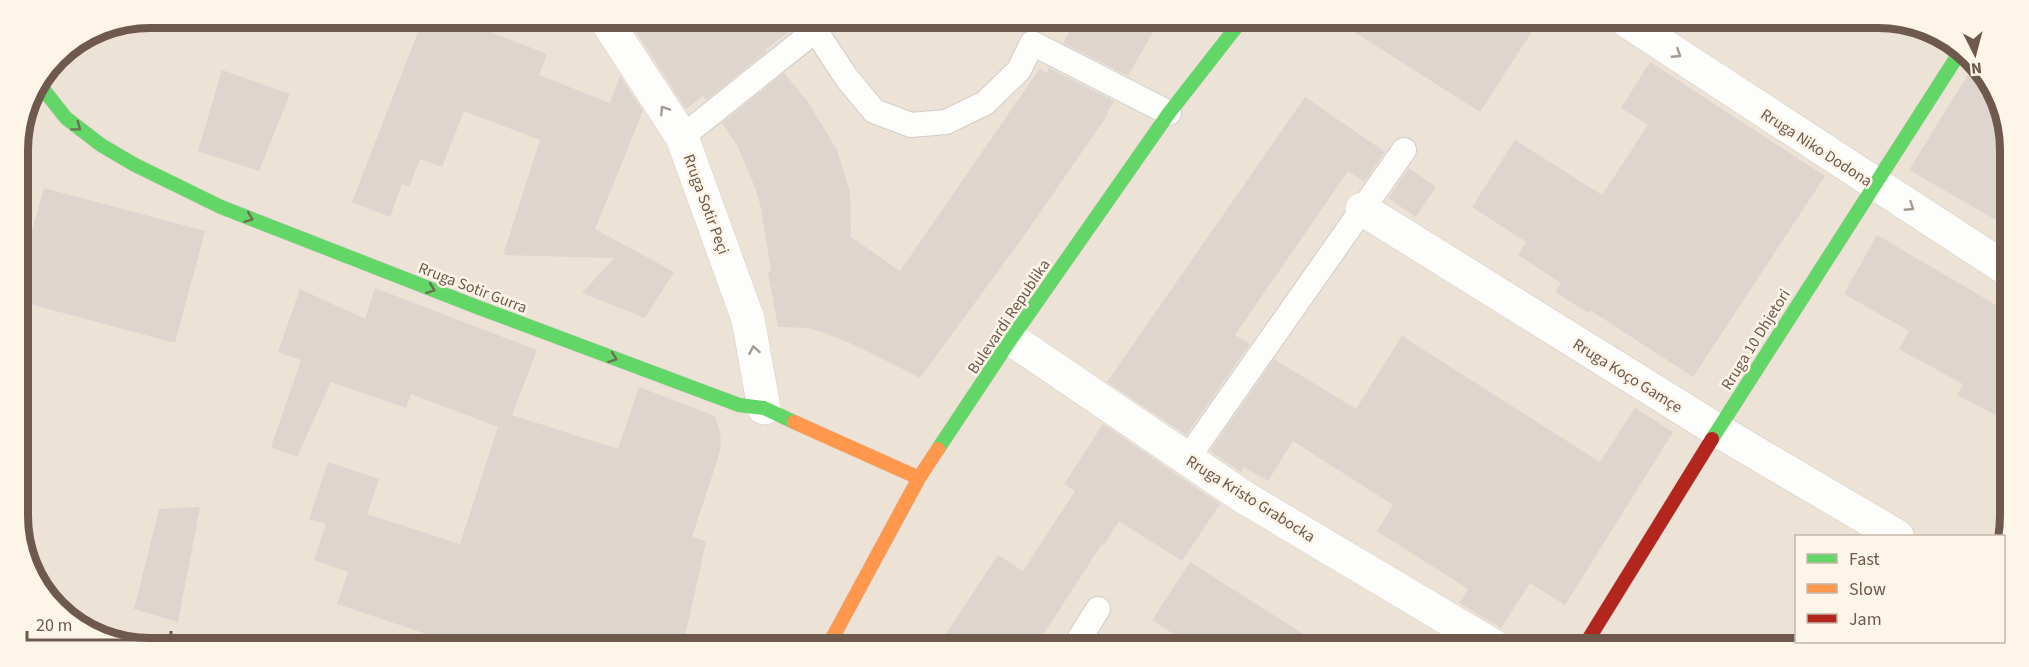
<svg xmlns="http://www.w3.org/2000/svg" width="2029" height="667" font-family="'Source Sans 3',sans-serif">
	<style>
		.residential { fill: #ede2d6 }
		.building { fill: #ddd5ce }
		.lines { fill: none; stroke-linecap: round; stroke-linejoin: round }
		.lane-casing { stroke: #d3ccc7; stroke-width: 26 }
		.street-casing { stroke: #d3ccc7; stroke-width: 34 }
		.fast-casing { stroke: #d3ccc4; stroke-width: 15 }
		.slow-casing { stroke: #d3ccc4; stroke-width: 15 }
		.jam-casing { stroke: #d3ccc4; stroke-width: 15 }
		.lane { stroke: #fdfdfc; stroke-width: 24 }
		.street { stroke: #fdfdfc; stroke-width: 33 }
		.fast { stroke: #63d668; stroke-width: 14 }
		.slow { stroke: #ff974d; stroke-width: 14 }
		.jam { stroke: #b3261e; stroke-width: 14 }
		.oneway { stroke: #a89a92 }
		.oneway2 { stroke: #6d7152 }
		.labels { text-anchor: middle; stroke-width: 5; stroke-linejoin: round; paint-order: stroke }
		.street-label { font-size: 16px; fill: #6f584c; stroke: #fdf5e8 }
		.rim { fill: none; stroke: #6f584c; stroke-width: 8 }
	</style>
	<rect width="100%" height="100%" fill="#f4efe8"/>
	<!-- residential -->
	<polygon class="residential" points="151,18 1913,23 1978,63 2009,125 2006,551 2004,555 2004,536 1796,536 1796,642 1906,642 1887,649 116,644 51,604 20,542 18,142 28,99 57,57 100,28"/>
	<!-- building -->
	<g class="building">
		<polygon points="423,19 458,19 547,54 539,75 610,103 620,76 643,111 595,229 674,272 645,318 582,293 614,258 503,255 540,140 464,111 442,167 420,159 409,187 402,184 390,217 352,202"/>
		<polygon points="630,19 681,19 805,20 765,50 766,52 706,100 703,96 686,109 636,32"/>
		<polygon points="1076,20 1142,21 1159,21 1128,76 1063,43"/>
		<polygon points="1337,21 1495,22 1538,22 1480,112"/>
		<polygon points="1650,62 1825,176 1693,377 1590,310 1588,313 1555,292 1561,283 1518,255 1526,242 1472,207 1515,140 1602,195 1648,125 1621,108"/>
		<polygon points="1040,68 1046,73 1049,68 1114,101 1107,113 1108,114 1026,233 920,378 859,347 825,333 808,328 778,327 768,272 771,272 761,208 756,190 738,147 722,123 784,73 808,102 837,150 850,192 851,237 900,271"/>
		<polygon points="222,70 290,94 259,171 198,151"/>
		<polygon points="1969,73 1988,84 2009,125 2008,200 1996,220 1909,170"/>
		<polygon points="1305,97 1385,152 1364,182 1348,171 1235,335 1250,344 1186,435 1107,382"/>
		<polygon points="1409,168 1436,187 1416,217 1388,198"/>
		<polygon points="44,188 205,231 175,343 19,301 19,278"/>
		<polygon points="1877,235 2008,312 2007,421 1957,395 1963,384 1899,349 1909,331 1844,294"/>
		<polygon points="375,288 537,350 512,415 618,449 639,387 715,416 720,432 721,445 717,461 692,537 706,541 683,646 425,645 429,635 337,604 348,572 314,560 326,524 309,519 328,462 379,479 367,514 460,544 498,427 411,394 406,408 331,382 297,457 271,447 301,360 278,352 300,289 365,319"/>
		<polygon points="1402,336 1600,462 1635,408 1673,432 1565,605 1530,583 1501,628 1459,603 1468,589 1377,531 1393,505 1293,441 1268,481 1244,467 1241,472 1210,451 1274,359 1356,409"/>
		<polygon points="1103,424 1220,504 1182,561 1119,521 1104,545 1102,544 1035,647 938,646 998,555 1023,571 1075,491 1064,484"/>
		<polygon points="200,507 178,622 134,609 159,509"/>
		<polygon points="1190,562 1324,647 1194,647 1152,620"/>
		<polygon points="1438,635 1460,648 1430,648"/>
	</g>
	<g class="lines">
		<defs>
			<g id="lane">
				<polyline points="682,137 812,33 821,39 846,77 874,111 911,125 946,122 985,103 1019,70 1032,43 1169,113"/>
				<polyline points="1187,459 1404,150"/>
				<polyline points="1074,647 1098,609"/>
			</g>
			<g id="street">
				<polyline points="605,19 682,137 748,319 764,408"/>
				<polyline points="1628,22 2008,270"/>
				<polyline points="1362,209 1717,430 1897,536"/>
				<polyline points="1011,339 1242,496 1497,648"/>
			</g>
			<g id="fast">
				<polyline points="39,84 66,118 101,145 135,165 221,207 477,307 739,405 764,408 794,422"/>
				<polyline points="1712,439 1960,52"/>
				<polyline points="938,449 1011,339 1169,113 1241,21"/>
			</g>
			<g id="slow">
				<polyline points="794,422 919,478"/>
				<polyline points="828,646 919,478 938,449"/>
			</g>
			<polyline id="jam" points="1583,648 1712,439"/>
		</defs>
		<!-- lane casing -->
		<use href="#lane" class="lane-casing"/>
		<!-- street casing -->
		<use href="#street" class="street-casing"/>
		<!-- fast casing -->
		<use href="#fast" class="fast-casing"/>
		<!-- slow casing -->
		<use href="#slow" class="slow-casing"/>
		<!-- jam casing -->
		<use href="#jam" class="jam-casing"/>
		<!-- lane -->
		<use href="#lane" class="lane"/>
		<!-- street -->
		<use href="#street" class="street"/>
		<!-- fast -->
		<use href="#fast" class="fast"/>
		<!-- slow -->
		<use href="#slow" class="slow"/>
		<!-- jam -->
		<use href="#jam" class="jam"/>
	</g>
	<!-- one-way arrows -->
	<defs><path id="oneway-chevron" d="M-2-3.5L2.5 0L-2 3.5" fill="none" stroke-width="1.6" stroke-linecap="round" stroke-linejoin="round" transform="scale(1.5)"/></defs>
	<g class="oneway">
		<use href="#oneway-chevron" transform="translate(1677 54) rotate(33)"/>
		<use href="#oneway-chevron" transform="translate(664 110) rotate(-123)"/>
		<use href="#oneway-chevron" transform="translate(1910 207) rotate(33)"/>
		<use href="#oneway-chevron" transform="translate(754 350) rotate(-100)"/>
	</g>
	<g class="oneway2">
		<use href="#oneway-chevron" transform="translate(77 127) rotate(37)"/>
		<use href="#oneway-chevron" transform="translate(249 218) rotate(21)"/>
		<use href="#oneway-chevron" transform="translate(431 289) rotate(21)"/>
		<use href="#oneway-chevron" transform="translate(613 358) rotate(20)"/>
	</g>
	<g class="labels">
		<!-- street labels -->
		<g class="street-label">
			<text transform="translate(1817 147) rotate(33)" y="6">Rruga Niko Dodona</text>
			<text transform="translate(707 204) rotate(70)" y="6">Rruga Sotir Peçi</text>
			<text transform="translate(473 287) rotate(21)" y="6">Rruga Sotir Gurra</text>
			<text transform="translate(1008 316) rotate(-56)" y="6">Bulevardi Republika</text>
			<text transform="translate(1755 339) rotate(-58)" y="6">Rruga 10 Dhjetori</text>
			<text transform="translate(1628 375) rotate(32)" y="6">Rruga Koço Gamçe</text>
			<text transform="translate(1251 498) rotate(32)" y="6">Rruga Kristo Grabocka</text>
		</g>
	</g>
	<!-- crop -->
	<path d="M0 0H2029V667H0ZM150 28H1878A122 122 0 0 1 2000 150V516A122 122 0 0 1 1878 638H150A122 122 0 0 1 28 516V150A122 122 0 0 1 150 28Z" fill="#fdf5e8" fill-rule="evenodd"/>
	<path class="rim" d="M150 28H1878A122 122 0 0 1 2000 150V516A122 122 0 0 1 1878 638H150A122 122 0 0 1 28 516V150A122 122 0 0 1 150 28Z"/>
	<!-- legend -->
	<rect x="1795" y="535" width="210" height="108" fill="#fdf5e8" stroke="#c4b6aa" stroke-width="1.5"/>
	<rect x="1807" y="554" width="30" height="9" fill="#63d668" stroke="#c4b6aa" stroke-width="1.5"/>
	<text x="1849" y="565" font-size="18" fill="#6f584c">Fast</text>
	<rect x="1807" y="584" width="30" height="9" fill="#ff974d" stroke="#c4b6aa" stroke-width="1.5"/>
	<text x="1849" y="595" font-size="18" fill="#6f584c">Slow</text>
	<rect x="1807" y="614" width="30" height="9" fill="#b3261e" stroke="#c4b6aa" stroke-width="1.5"/>
	<text x="1849" y="625" font-size="18" fill="#6f584c">Jam</text>
	<!-- north arrow -->
	<g transform="translate(1975 54) rotate(174)" stroke="#fdf5e8" stroke-width="4.5" paint-order="stroke">
	<path d="M0-4.5L10 22L0 15L-10 22Z" fill="#6f584c"/>
	<text y="-9" font-size="16" font-weight="bold" text-anchor="middle" fill="#6f584c">N</text>
	</g>
	<!-- scale -->
	<path d="M27 631v9h144v-9" fill="none" stroke="#6f584c" stroke-width="3"/>
	<text x="36" y="631" font-size="18" fill="#6f584c" stroke="#fdf5e8" stroke-width="4.5" paint-order="stroke">20 m</text>
</svg>
